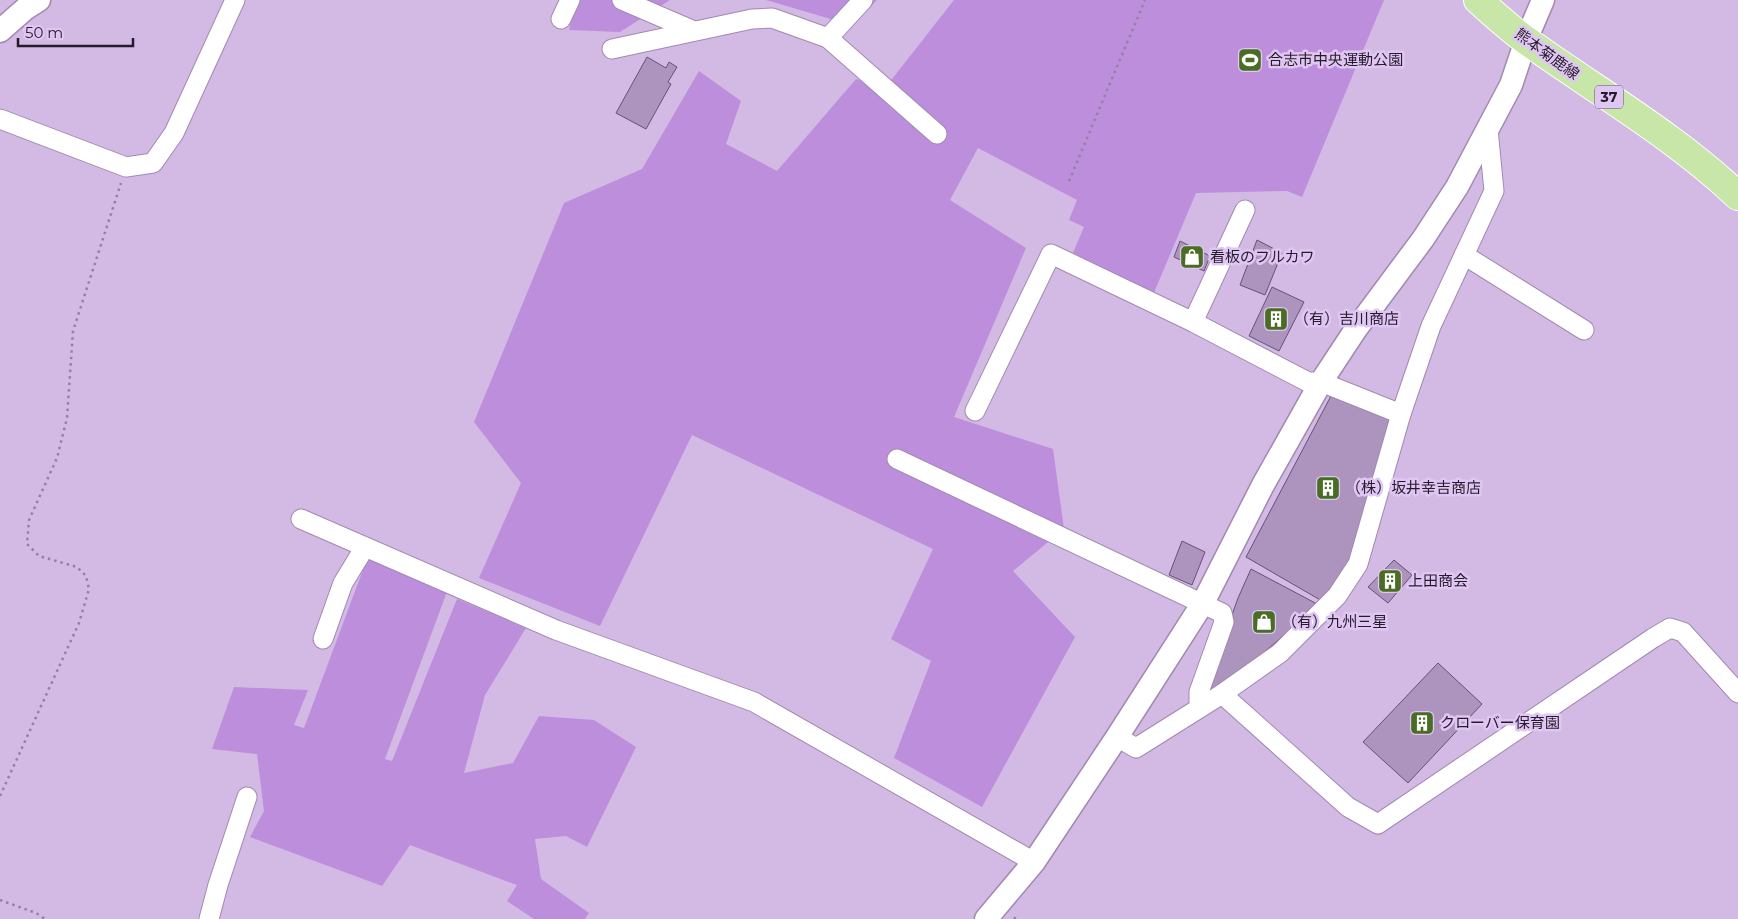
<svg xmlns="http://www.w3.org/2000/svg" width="1738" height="919" font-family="Montserrat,'Noto Sans JP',sans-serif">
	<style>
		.green { fill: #bd8edc }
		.building { fill: #ac94be; stroke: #675076 }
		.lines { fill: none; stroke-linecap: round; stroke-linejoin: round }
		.minor-casing { stroke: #a189b2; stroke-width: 21 }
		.tertiary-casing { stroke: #a189b2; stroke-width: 25 }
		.primary-casing { stroke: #fff; stroke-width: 30 }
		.path { stroke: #9480a1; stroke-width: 2.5; stroke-dasharray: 2.5 4; stroke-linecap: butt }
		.minor { stroke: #fff; stroke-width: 19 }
		.tertiary { stroke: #fff; stroke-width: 22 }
		.primary { stroke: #c7e6a8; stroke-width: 28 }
		.labels { text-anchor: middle; stroke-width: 5; stroke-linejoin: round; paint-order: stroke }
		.shield { fill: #e0c6f2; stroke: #5d4e67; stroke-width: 1 }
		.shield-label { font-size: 14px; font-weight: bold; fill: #251b2b }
		.street-label { font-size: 15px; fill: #251b2b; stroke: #e0c6f2 }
		.poi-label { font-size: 15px; fill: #251b2b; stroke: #e0c6f2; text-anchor: start }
	</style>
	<rect width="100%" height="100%" fill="#d3bae5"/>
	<!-- green -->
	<g class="green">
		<polygon points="575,0 670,0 620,32 569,30"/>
		<polygon points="766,0 877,0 851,25"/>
		<polygon points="954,0 1384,0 1302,197 1287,191 1196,193 1153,295 1072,255 1084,227 1069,220 1077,200 978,148 950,200 1026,248 954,417 1053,449 1064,529 1013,571 1075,637 982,807 894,758 931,661 891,639 933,549 692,435 600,626 479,578 521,483 474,422 564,203 642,169 699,71 741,101 726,144 777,171 856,79 885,88"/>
		<polygon points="367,559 448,589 385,759 392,761 457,599 526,628 485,695 464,773 513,763 539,716 594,720 636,747 587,847 566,836 535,839 541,879 589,913 585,919 534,919 507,901 517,885 410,845 382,886 250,837 264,811 257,754 212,749 234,687 308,690 294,725 304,728"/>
	</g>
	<!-- building -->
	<g class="building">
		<polygon points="647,57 666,68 669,62 677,67 668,82 671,84 646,129 616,113"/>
		<polygon points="1257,240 1282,253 1265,295 1240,285"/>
		<polygon points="1180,241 1210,256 1204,271 1174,257"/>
		<polygon points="1272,287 1304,302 1279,351 1249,336"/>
		<polygon points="1332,394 1393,418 1352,557 1322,601 1246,557"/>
		<polygon points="1182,541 1205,552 1192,585 1169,575"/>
		<polygon points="1394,560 1412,575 1388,603 1368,587"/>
		<polygon points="1251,569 1319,605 1255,660 1209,692 1223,640 1238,598"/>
		<polygon points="1438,663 1482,704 1408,783 1363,742"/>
	</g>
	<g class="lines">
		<defs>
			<g id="minor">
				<polyline points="622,0 694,31"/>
				<polyline points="561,19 570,0"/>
				<polyline points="828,38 937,134"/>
				<polyline points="612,49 752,19 772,18 828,38 863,0"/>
				<polyline points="0,119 126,167 153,163 174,133 235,0"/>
				<polyline points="1464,255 1584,330"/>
				<polyline points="1193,322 1245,210"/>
				<polyline points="975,411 1051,254 1193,322 1308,382 1321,382 1401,414"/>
				<polyline points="897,459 1222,613 1224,622 1199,692 1199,708"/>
				<polyline points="301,519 556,630 754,702 1034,862"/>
				<polyline points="323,639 343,583 365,547"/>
				<polyline points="1222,694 1348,807 1378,824 1653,638 1670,628 1683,632 1738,693"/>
				<polyline points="1117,737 1136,748 1222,694 1280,653 1337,596 1358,564 1401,414 1431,326 1494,191 1488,129"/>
				<polyline points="209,919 218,885 247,797"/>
			</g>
			<g id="tertiary">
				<polyline points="0,31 25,9 39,0"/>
				<polyline points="986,919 1034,862 1117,737 1203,603 1263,485 1321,382 1356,329 1423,239 1457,187 1511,85 1526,40 1543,0"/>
			</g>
			<path id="primary" d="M1478 0C1494 14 1510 29 1527 41 1598 92 1675 136 1738 196"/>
		</defs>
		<!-- minor casing -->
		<use href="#minor" class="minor-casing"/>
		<!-- tertiary casing -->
		<use href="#tertiary" class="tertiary-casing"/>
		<!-- primary casing -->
		<use href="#primary" class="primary-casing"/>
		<!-- path -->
		<g class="path">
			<polyline points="1069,181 1145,0"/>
			<polyline points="0,796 79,623 89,589 86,576 77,567 39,556 27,544 29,520 57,458 67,418 73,331 121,183"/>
			<polyline points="0,900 36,913 45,919"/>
			<polyline points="1014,919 1015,918 1017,919"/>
		</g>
		<!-- minor -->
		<use href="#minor" class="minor"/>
		<!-- tertiary -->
		<use href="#tertiary" class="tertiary"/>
		<!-- primary -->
		<use href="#primary" class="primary"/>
	</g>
	<!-- icons -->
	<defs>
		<symbol id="stadium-square" viewBox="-11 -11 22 22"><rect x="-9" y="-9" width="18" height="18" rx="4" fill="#4a6d24" stroke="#e0c6f2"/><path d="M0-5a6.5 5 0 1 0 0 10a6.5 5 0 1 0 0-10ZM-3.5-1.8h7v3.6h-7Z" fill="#fff"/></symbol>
		<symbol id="shop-square" viewBox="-11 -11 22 22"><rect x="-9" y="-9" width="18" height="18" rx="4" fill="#4a6d24" stroke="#e0c6f2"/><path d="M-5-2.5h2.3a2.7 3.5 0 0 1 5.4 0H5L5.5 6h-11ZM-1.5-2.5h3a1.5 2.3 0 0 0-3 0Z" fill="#fff"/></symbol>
		<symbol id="building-square" viewBox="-11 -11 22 22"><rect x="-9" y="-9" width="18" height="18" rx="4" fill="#4a6d24" stroke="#e0c6f2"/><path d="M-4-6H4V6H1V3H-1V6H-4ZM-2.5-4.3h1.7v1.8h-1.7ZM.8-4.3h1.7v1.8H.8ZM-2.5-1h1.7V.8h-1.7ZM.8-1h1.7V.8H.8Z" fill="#fff"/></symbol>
	</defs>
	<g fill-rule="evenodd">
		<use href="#stadium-square" x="1236" y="46" width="28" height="28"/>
		<use href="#shop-square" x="1178" y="243" width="28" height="28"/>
		<use href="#building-square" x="1262" y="305" width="28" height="28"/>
		<use href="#building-square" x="1314" y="474" width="28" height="28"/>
		<use href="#building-square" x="1376" y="567" width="28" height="28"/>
		<use href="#shop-square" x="1250" y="608" width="28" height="28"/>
		<use href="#building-square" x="1408" y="709" width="28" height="28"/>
	</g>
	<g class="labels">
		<!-- shield labels -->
		<rect class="shield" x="1595" y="85.5" width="28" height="23" rx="4"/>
		<g class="shield-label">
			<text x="1609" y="102">37</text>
		</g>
		<!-- street labels -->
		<g class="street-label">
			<text transform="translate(1547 54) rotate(36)" y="5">熊本菊鹿線</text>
		</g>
		<!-- poi labels -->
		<g class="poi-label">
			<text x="1268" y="65">合志市中央運動公園</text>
			<text x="1210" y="262">看板のフルカワ</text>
			<text x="1294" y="324">（有）吉川商店</text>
			<text x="1346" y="493">（株）坂井幸吉商店</text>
			<text x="1408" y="586">上田商会</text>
			<text x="1282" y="627">（有）九州三星</text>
			<text x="1440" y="728">クローバー保育園</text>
		</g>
	</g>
	<!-- scale -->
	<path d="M18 38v8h115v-8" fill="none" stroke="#251b2b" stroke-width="2.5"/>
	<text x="25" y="38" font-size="15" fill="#251b2b" stroke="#e0c6f2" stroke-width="4" paint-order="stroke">50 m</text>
</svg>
